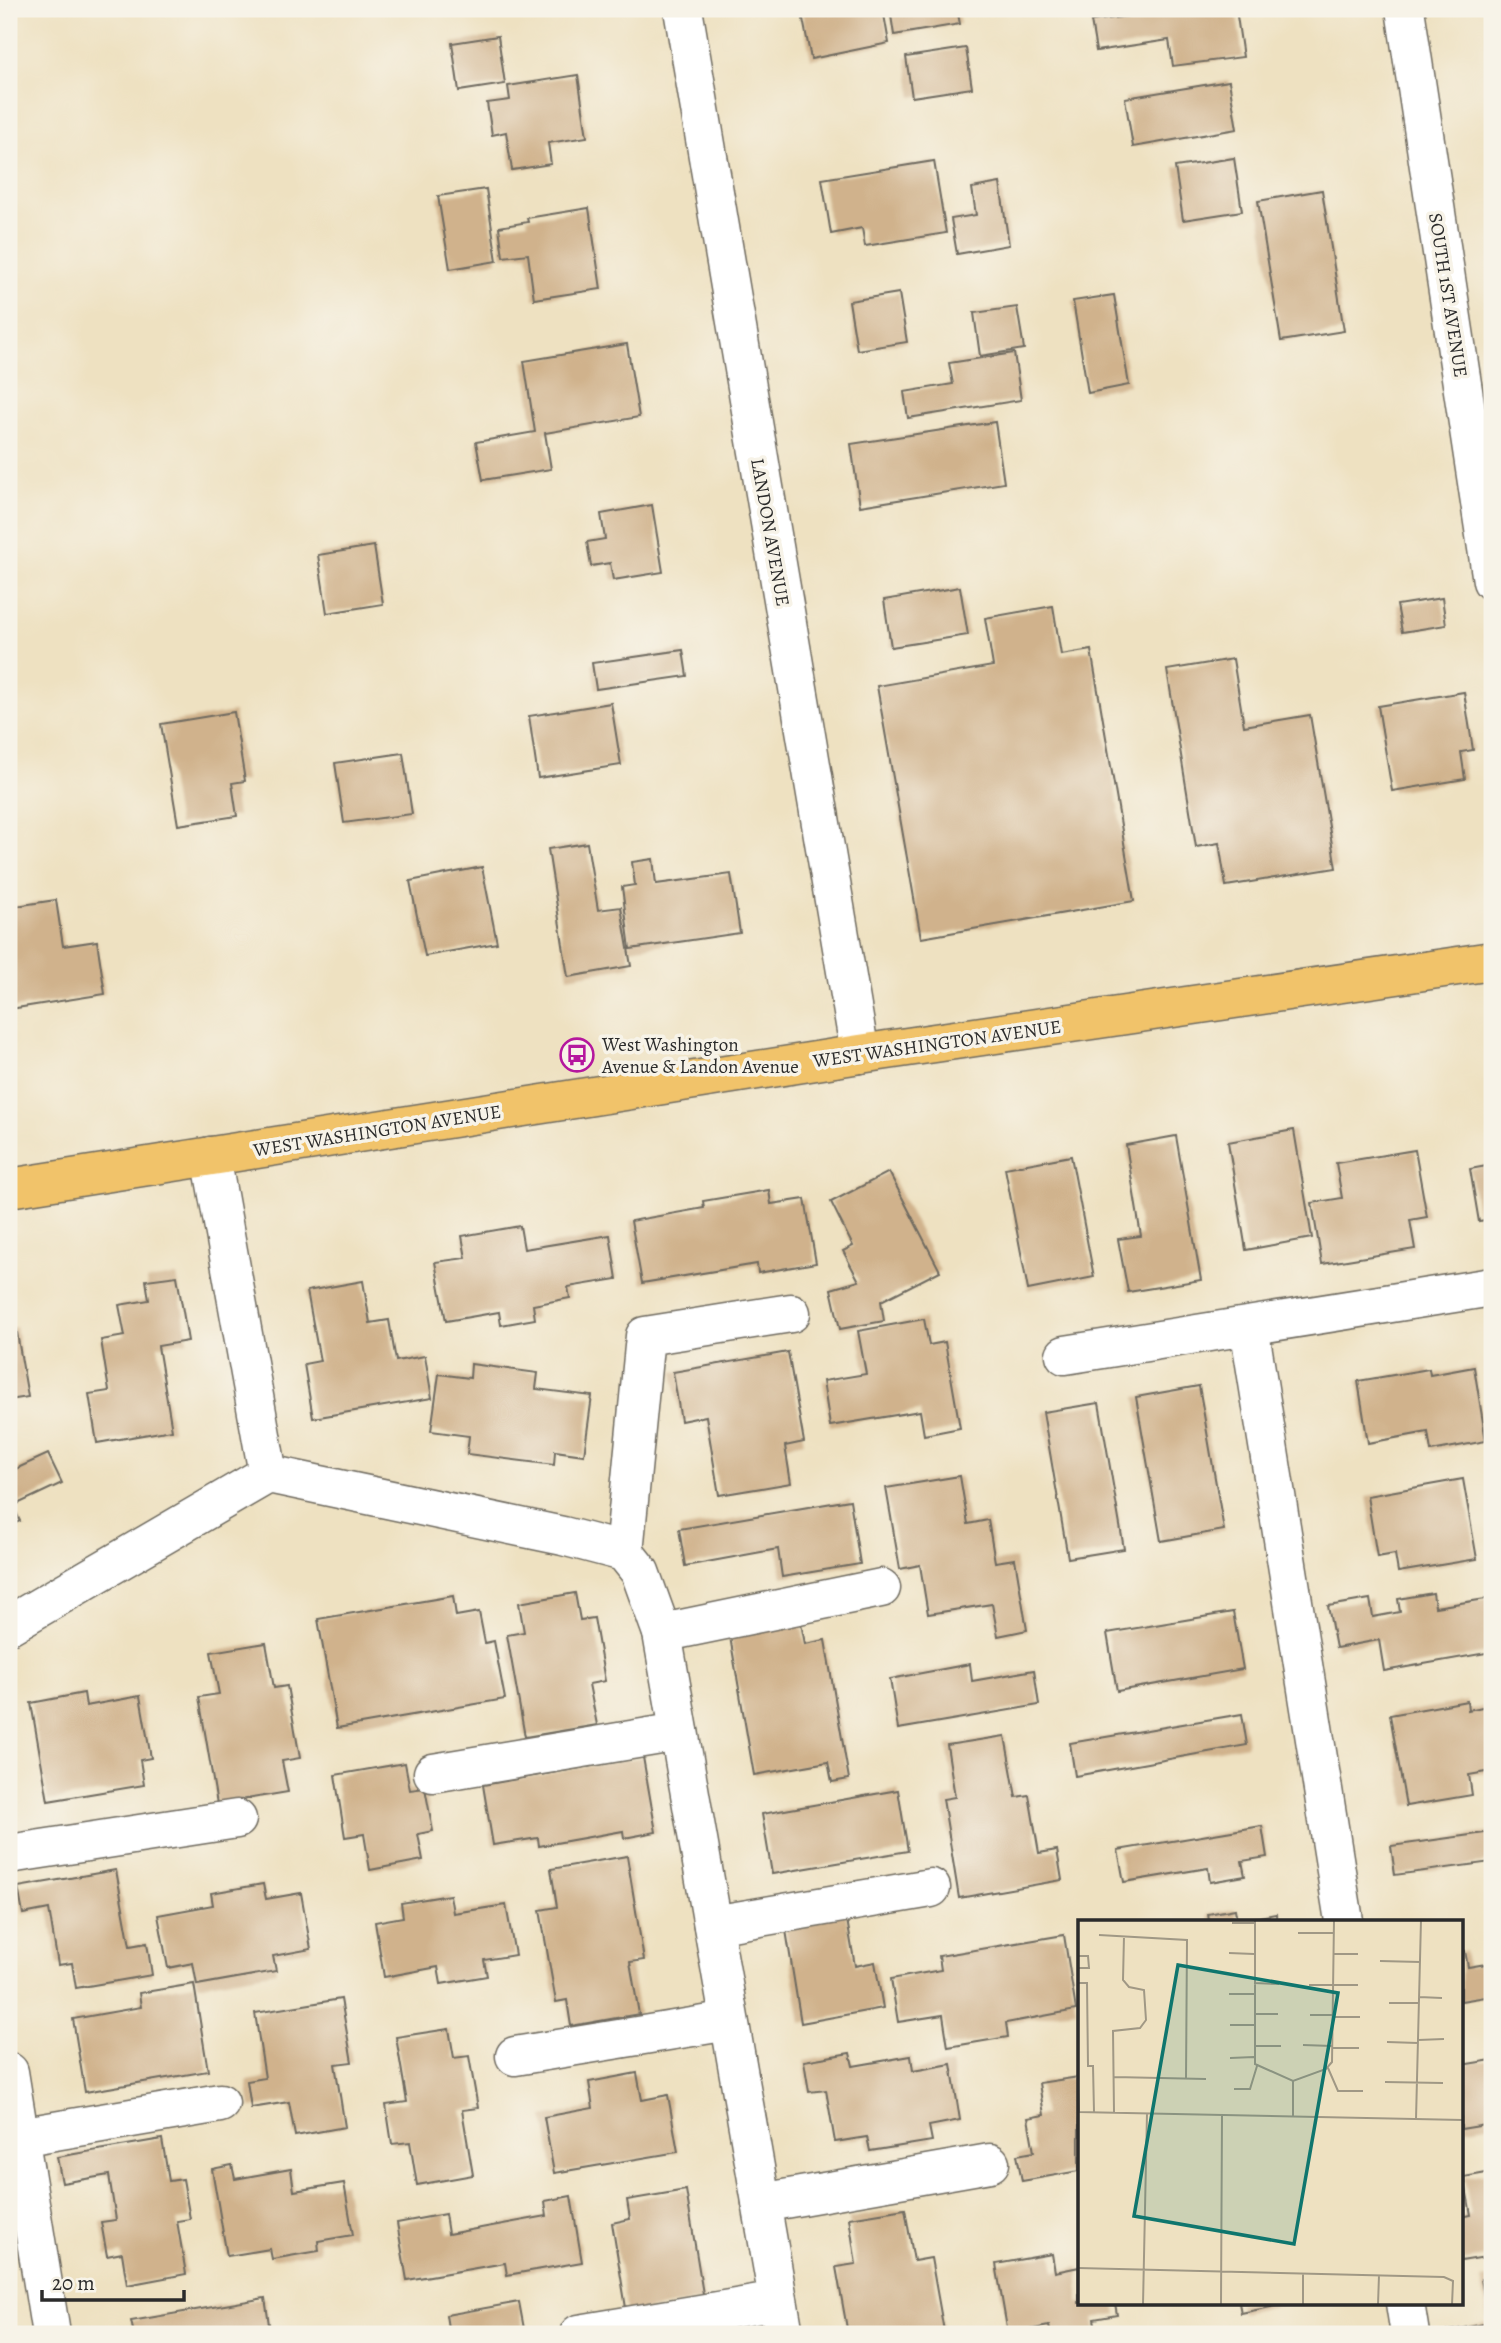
<svg xmlns="http://www.w3.org/2000/svg" width="1501" height="2343" font-family="Alegreya,serif">
	<style>
		.building { fill: #d0b28c }
		.lines { fill: none; stroke-linecap: round; stroke-linejoin: round }
		.minor-casing { stroke: #6f6b60; stroke-width: 41 }
		.major-casing { stroke: #6f6b60; stroke-width: 41 }
		.minor { stroke: #fff; stroke-width: 38 }
		.major { stroke: #f1c36a; stroke-width: 38 }
		.labels { text-anchor: middle; stroke-width: 7; stroke-linejoin: round; paint-order: stroke }
		.street-label { font-size: 19px; fill: #2b2b2b; stroke: #f7f3e8 }
		.poi-label { font-size: 19px; fill: #2b2b2b; stroke: #f7f3e8; text-anchor: start }
		.inset-road { fill: none; stroke: #a09885; stroke-width: 2 }
		.view { fill: #0f766e; fill-opacity: 0.15; stroke: #0f766e; stroke-width: 3.5 }
		.inset-edge { fill: none; stroke: #2b2b2b; stroke-width: 3.5 }
	</style>
	<rect width="100%" height="100%" fill="#f7f3e8"/>
	<filter id="ink" filterUnits="userSpaceOnUse"><feTurbulence type="fractalNoise" baseFrequency=".0143" numOctaves="2"/><feDisplacementMap in="SourceGraphic" scale="14" xChannelSelector="R" yChannelSelector="G"/><feConvolveMatrix kernelMatrix="1 2 1 2 8 2 1 2 1" color-interpolation-filters="sRGB"/></filter>
	<filter id="wash" filterUnits="userSpaceOnUse"><feTurbulence type="fractalNoise" baseFrequency=".00686" numOctaves="4" result="noise"/><feDisplacementMap in="SourceGraphic" scale="28" xChannelSelector="R" yChannelSelector="G"/><feGaussianBlur stdDeviation="1.57" result="paint"/><feColorMatrix in="noise" values="0 0 0 0 0 0 0 0 0 0 0 0 0 0 0 0 0 1.4 0 .05"/><feComposite in="paint" operator="in"/></filter>
	<g filter="url(#wash)">
		<rect width="100%" height="100%" fill="#eee1c1"/>
		<g id="blocks">
			<!-- building -->
			<g class="building">
				<polygon points="801,9 883,9 889,43 811,59"/>
				<polygon points="890,9 957,9 960,24 894,35"/>
				<polygon points="1182,9 1236,9 1243,57 1173,66 1169,40 1096,51 1091,21"/>
				<polygon points="498,36 505,84 459,91 452,43"/>
				<polygon points="966,48 972,88 912,97 906,57"/>
				<polygon points="578,75 587,137 548,143 551,164 512,170 506,132 492,135 487,103 510,100 508,86"/>
				<polygon points="1229,81 1237,129 1133,147 1125,98"/>
				<polygon points="1234,158 1242,211 1183,220 1175,167"/>
				<polygon points="934,161 946,233 865,246 862,228 831,234 822,179"/>
				<polygon points="1000,183 1009,245 957,254 951,219 976,215 972,188"/>
				<polygon points="486,189 497,261 450,269 438,196"/>
				<polygon points="1322,190 1344,331 1281,341 1258,201"/>
				<polygon points="589,208 601,289 534,299 528,254 503,257 499,227 528,222 527,218"/>
				<polygon points="899,293 907,342 857,350 849,301"/>
				<polygon points="1114,295 1129,385 1088,393 1073,301"/>
				<polygon points="1017,307 1024,349 980,356 974,313"/>
				<polygon points="627,344 639,417 545,433 551,469 483,480 476,442 535,432 524,361"/>
				<polygon points="1014,353 1021,400 908,418 904,392 953,384 949,363"/>
				<polygon points="995,422 1004,483 860,506 851,444"/>
				<polygon points="652,505 663,572 613,580 610,563 591,566 587,542 605,539 601,514"/>
				<polygon points="374,546 383,604 327,613 318,555"/>
				<polygon points="960,587 968,635 891,647 884,600"/>
				<polygon points="1442,598 1446,625 1402,632 1397,605"/>
				<polygon points="1053,606 1061,655 1091,650 1134,901 921,938 877,686 993,666 985,618"/>
				<polygon points="683,650 687,676 596,689 592,663"/>
				<polygon points="1233,659 1244,726 1310,715 1336,868 1226,886 1219,843 1196,847 1167,670"/>
				<polygon points="1464,692 1473,750 1461,752 1465,779 1392,791 1378,706"/>
				<polygon points="611,703 621,765 538,778 529,716"/>
				<polygon points="234,712 245,781 232,783 237,816 178,825 161,724"/>
				<polygon points="403,753 412,814 344,823 335,763"/>
				<polygon points="587,843 598,910 621,907 631,966 568,977 548,849"/>
				<polygon points="653,859 656,884 731,874 740,933 630,949 622,887 635,885 632,862"/>
				<polygon points="482,867 497,943 425,956 410,881"/>
				<polygon points="56,900 63,946 97,941 105,994 10,1009 9,907"/>
				<polygon points="1294,1130 1312,1238 1246,1250 1228,1142"/>
				<polygon points="1176,1136 1201,1280 1128,1292 1118,1239 1141,1236 1126,1145"/>
				<polygon points="1415,1150 1427,1217 1410,1220 1415,1249 1322,1264 1312,1203 1342,1198 1336,1163"/>
				<polygon points="1071,1156 1094,1277 1028,1290 1005,1168"/>
				<polygon points="1492,1165 1492,1220 1479,1222 1470,1169"/>
				<polygon points="889,1172 940,1271 881,1301 884,1321 840,1329 831,1289 859,1281 843,1251 853,1246 831,1202"/>
				<polygon points="769,1190 771,1204 805,1199 816,1263 758,1273 757,1264 642,1283 631,1221 704,1208 703,1201"/>
				<polygon points="520,1226 524,1249 610,1235 617,1279 568,1287 570,1298 533,1305 535,1319 501,1325 499,1312 446,1321 435,1262 466,1258 462,1236"/>
				<polygon points="177,1276 188,1341 158,1346 172,1430 97,1443 89,1394 109,1391 101,1340 125,1336 119,1305 149,1300 146,1280"/>
				<polygon points="363,1281 370,1323 389,1320 396,1361 425,1356 432,1398 313,1418 304,1364 320,1361 307,1291"/>
				<polygon points="924,1319 929,1345 945,1342 960,1428 924,1435 920,1411 830,1426 823,1381 866,1374 858,1331"/>
				<polygon points="16,1327 28,1397 9,1400 9,1329"/>
				<polygon points="788,1352 804,1442 785,1446 791,1483 719,1495 706,1416 681,1421 673,1372"/>
				<polygon points="471,1364 538,1373 536,1389 592,1396 584,1455 555,1451 554,1465 467,1454 469,1436 431,1431 439,1374 470,1378"/>
				<polygon points="1474,1367 1486,1441 1431,1451 1428,1432 1368,1443 1358,1381 1429,1369 1430,1375"/>
				<polygon points="1199,1386 1224,1530 1161,1541 1136,1397"/>
				<polygon points="1099,1403 1124,1549 1068,1558 1043,1412"/>
				<polygon points="48,1454 62,1483 13,1506 20,1521 9,1526 9,1472"/>
				<polygon points="960,1476 968,1524 988,1520 995,1562 1015,1559 1027,1630 998,1636 992,1604 928,1614 920,1565 900,1569 886,1488"/>
				<polygon points="1463,1479 1477,1559 1398,1572 1395,1554 1377,1557 1367,1496"/>
				<polygon points="850,1500 860,1564 782,1577 778,1549 685,1566 679,1529"/>
				<polygon points="575,1593 580,1620 594,1618 605,1681 589,1684 597,1725 525,1737 507,1635 524,1632 519,1603"/>
				<polygon points="1433,1593 1435,1607 1492,1598 1492,1652 1384,1671 1379,1640 1336,1648 1328,1606 1370,1599 1373,1617 1400,1612 1398,1599"/>
				<polygon points="453,1596 456,1616 479,1612 485,1643 494,1641 505,1699 337,1728 318,1619"/>
				<polygon points="1233,1612 1243,1669 1117,1691 1107,1633"/>
				<polygon points="800,1618 805,1644 825,1640 849,1779 832,1782 828,1762 754,1775 729,1631"/>
				<polygon points="266,1643 274,1688 287,1686 300,1758 282,1761 288,1792 217,1804 199,1697 219,1694 211,1652"/>
				<polygon points="970,1664 972,1681 1034,1670 1039,1705 898,1729 890,1679"/>
				<polygon points="84,1693 86,1706 140,1696 151,1758 140,1760 144,1785 48,1801 31,1703"/>
				<polygon points="1467,1701 1468,1710 1492,1705 1492,1771 1469,1775 1472,1795 1406,1806 1390,1715"/>
				<polygon points="1242,1714 1247,1745 1075,1776 1070,1743"/>
				<polygon points="1005,1736 1016,1797 1029,1795 1039,1853 1057,1850 1062,1880 959,1898 943,1799 955,1797 947,1745"/>
				<polygon points="643,1757 656,1832 624,1838 623,1831 539,1846 538,1838 493,1845 483,1785"/>
				<polygon points="405,1763 410,1790 425,1788 433,1831 418,1834 423,1860 370,1870 364,1834 345,1837 335,1775"/>
				<polygon points="898,1790 908,1851 772,1874 762,1814"/>
				<polygon points="1262,1826 1267,1857 1242,1861 1245,1876 1210,1882 1208,1868 1124,1882 1118,1850"/>
				<polygon points="1492,1832 1492,1862 1395,1875 1391,1846"/>
				<polygon points="627,1856 644,1960 630,1962 639,2014 571,2026 567,2000 556,2002 540,1910 557,1907 551,1869"/>
				<polygon points="116,1870 130,1946 147,1943 152,1975 76,1988 72,1963 58,1965 49,1909 23,1914 18,1887"/>
				<polygon points="263,1884 266,1899 301,1893 311,1949 273,1956 276,1971 197,1985 193,1963 168,1968 158,1915 213,1905 211,1893"/>
				<polygon points="450,1895 453,1913 506,1905 515,1955 484,1960 487,1976 441,1984 438,1967 384,1977 375,1922 403,1917 401,1903"/>
				<polygon points="1235,1909 1237,1921 1209,1921 1208,1914"/>
				<polygon points="846,1914 855,1966 875,1962 883,2008 801,2023 785,1924"/>
				<polygon points="1276,1914 1277,1921 1243,1921 1243,1920"/>
				<polygon points="1064,1935 1076,2010 1006,2023 1008,2037 948,2047 943,2015 898,2022 891,1979 941,1970 939,1956"/>
				<polygon points="1465,1951 1468,1967 1492,1963 1492,1996 1461,2001 1461,1952"/>
				<polygon points="194,1984 208,2071 85,2092 73,2019 141,2007 139,1993"/>
				<polygon points="341,1999 352,2062 335,2064 345,2127 295,2136 289,2102 251,2108 247,2081 265,2078 255,2013"/>
				<polygon points="449,2029 454,2058 469,2056 478,2108 462,2110 473,2175 417,2185 410,2142 392,2144 386,2105 407,2102 396,2037"/>
				<polygon points="850,2053 853,2066 911,2056 913,2071 951,2064 960,2120 929,2126 932,2141 870,2151 867,2137 835,2142 826,2090 809,2092 804,2061"/>
				<polygon points="1492,2060 1492,2124 1461,2129 1461,2065"/>
				<polygon points="637,2073 642,2100 668,2095 678,2152 554,2173 544,2117 593,2108 589,2082"/>
				<polygon points="1079,2077 1079,2171 1022,2181 1017,2155 1034,2152 1028,2118 1044,2115 1039,2083"/>
				<polygon points="162,2139 169,2181 183,2179 190,2219 177,2221 186,2274 127,2285 122,2253 107,2256 101,2222 116,2220 109,2175 62,2183 57,2157"/>
				<polygon points="232,2165 235,2179 291,2169 294,2191 344,2183 353,2235 318,2241 319,2251 272,2259 270,2249 227,2256 212,2169"/>
				<polygon points="1492,2172 1492,2256 1461,2261 1461,2217 1471,2215 1464,2177"/>
				<polygon points="686,2190 704,2300 627,2314 612,2223 630,2219 627,2200"/>
				<polygon points="571,2196 582,2262 507,2275 505,2263 407,2280 397,2223 445,2214 448,2234 547,2216 545,2201"/>
				<polygon points="905,2209 914,2261 931,2258 944,2331 925,2334 848,2334 836,2267 856,2264 849,2218"/>
				<polygon points="1052,2254 1055,2272 1079,2267 1079,2303 1115,2303 1117,2315 1094,2319 1097,2334 1051,2334 1049,2326 1008,2334 996,2264"/>
				<polygon points="1492,2277 1492,2334 1448,2334 1448,2331 1489,2323 1481,2279"/>
				<polygon points="265,2298 270,2331 251,2334 134,2334 131,2321"/>
				<polygon points="519,2302 525,2334 449,2334 446,2315"/>
				<polygon points="1239,2303 1286,2303 1286,2304 1241,2313"/>
			</g>
		</g>
	</g>
	<g filter="url(#ink)">
		<use href="#blocks" fill-opacity="0" stroke="#6f6b60" stroke-width="2"/>
		<g class="lines">
			<defs>
				<g id="minor">
					<polyline points="683,9 860,1054"/>
					<polyline points="1405,9 1492,581"/>
					<polyline points="211,1156 268,1474"/>
					<polyline points="1249,1326 1344,1921"/>
					<polyline points="1065,1355 1492,1287"/>
					<polyline points="624,1552 645,1336 791,1313"/>
					<polyline points="9,1625 268,1474 563,1536 624,1552 640,1572 662,1633 784,2334"/>
					<polyline points="662,1633 881,1588"/>
					<polyline points="433,1773 679,1732"/>
					<polyline points="9,1854 237,1819"/>
					<polyline points="713,1925 931,1888"/>
					<polyline points="515,2056 729,2021"/>
					<polyline points="9,2072 51,2334"/>
					<polyline points="19,2137 220,2103"/>
					<polyline points="761,2203 990,2163"/>
					<polyline points="1405,2303 1410,2334"/>
					<polyline points="579,2334 778,2301"/>
				</g>
				<polyline id="major" points="9,1188 860,1054 1492,961"/>
			</defs>
			<!-- minor casing -->
			<use href="#minor" class="minor-casing"/>
			<!-- major casing -->
			<use href="#major" class="major-casing"/>
			<!-- minor -->
			<use href="#minor" class="minor"/>
			<!-- major -->
			<use href="#major" class="major"/>
		</g>
	</g>
	<!-- icons -->
	<defs>
		<symbol id="bus-ring" viewBox="-11 -11 22 22"><circle r="9.5" fill="#f7f3e8" stroke="#b5179e" stroke-width="1.5"/><path d="M-5-6H5V4H4V6H2V4H-2V6H-4V4H-5ZM-3.5-4V0h7V-4ZM-3.5 1.2v1.5H-2V1.2ZM2 1.2v1.5H3.5V1.2Z" fill="#b5179e"/></symbol>
	</defs>
	<g fill-rule="evenodd">
		<use href="#bus-ring" x="558" y="1036" width="38" height="38"/>
	</g>
	<g class="labels">
		<!-- street labels -->
		<g class="street-label">
			<text transform="translate(1449 295) rotate(81)" y="7">SOUTH 1ST AVENUE</text>
			<text transform="translate(771 532) rotate(80)" y="7">LANDON AVENUE</text>
			<text transform="translate(937 1043) rotate(-8)" y="7">WEST WASHINGTON AVENUE</text>
			<text transform="translate(377 1130) rotate(-9)" y="7">WEST WASHINGTON AVENUE</text>
		</g>
		<!-- poi labels -->
		<g class="poi-label">
			<text x="602" y="1051">West Washington<tspan x="602" dy="22">Avenue &amp; Landon Avenue</tspan></text>
		</g>
	</g>
	<!-- overview -->
	<g transform="translate(1078 1920)">
		<rect width="385" height="385" fill="#eee1c1"/>
		<path class="inset-road" d="M177 0V144L215 161 248 149 254 142 256 0M154 3H177M220 13H256M21 15 109 20 108 159M151 33 176 34M255 34H280M0 36H10L11 48H0M302 41 342 42M0 63H9L10 146H15L16 192M176 63 201 64M231 65H280M151 74H176M341 77 364 78M311 83H341M176 94H200M232 95H254M254 97H282M152 105H176M340 120 366 119M309 122 340 123M225 125 254 126M176 126H203M254 128H281M152 138 176 137M250 148 260 171H285M36 157 128 159M215 161V196M307 162 365 163M0 165 1 192M156 169H172L179 146M0 192 385 200M36 192 35 111 62 108 68 100 66 70 51 67 45 60 46 16M338 199 343 0M0 348 366 357 375 361 374 385M65 385 69 193M143 385 144 195M225 385V353M300 385 301 355"/>
		<path class="view" d="M100 45 260 73 216 324 56 296Z"/>
		<rect width="385" height="385" class="inset-edge"/>
	</g>
	<!-- margin -->
	<rect width="1501" height="2343" fill="none" stroke="#f7f3e8" stroke-width="35"/>
	<!-- scale -->
	<path d="M42 2290v10h142v-10" fill="none" stroke="#2b2b2b" stroke-width="3.5"/>
	<text x="52" y="2290" font-size="21" fill="#2b2b2b" stroke="#f7f3e8" stroke-width="5" paint-order="stroke">20 m</text>
</svg>
